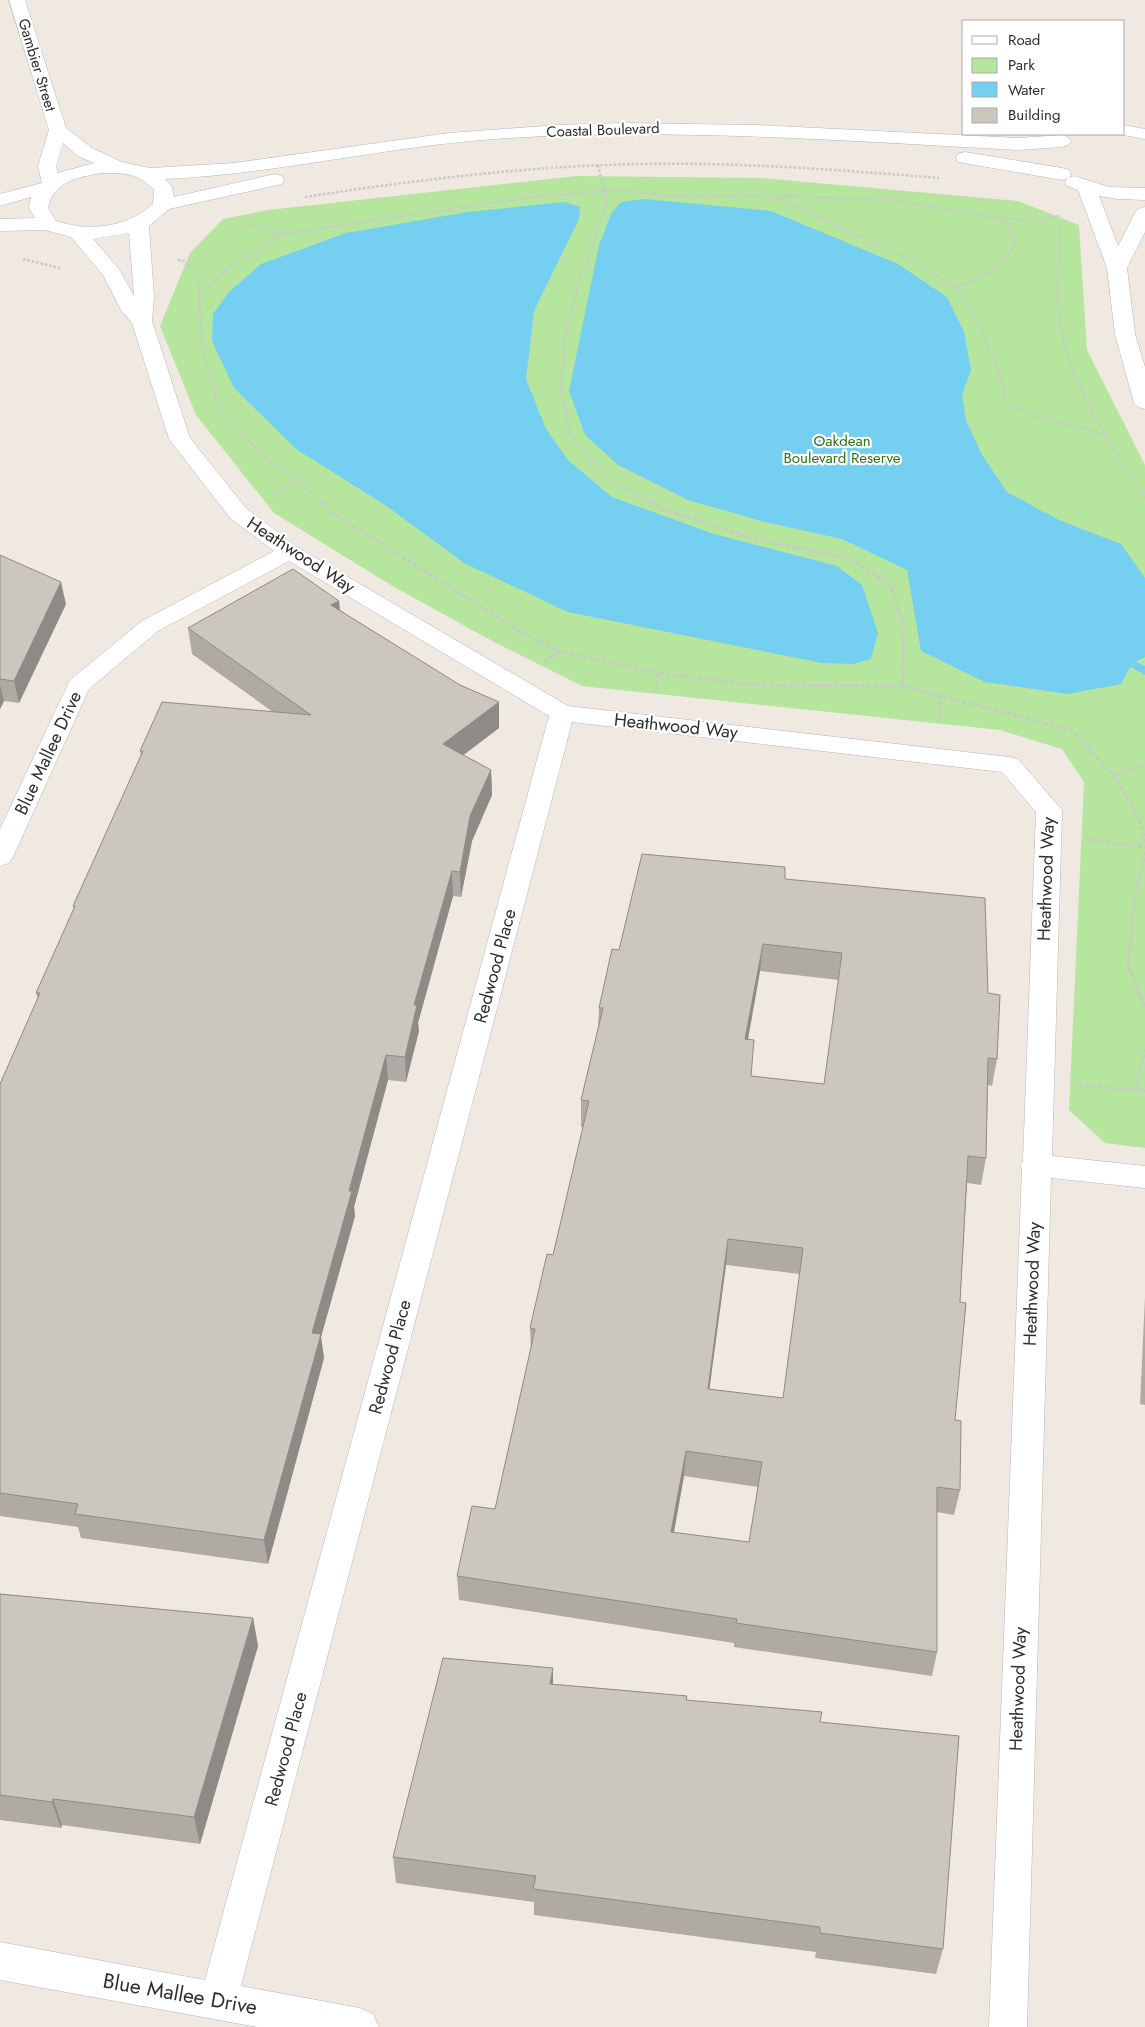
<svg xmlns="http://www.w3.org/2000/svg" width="1145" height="2027" font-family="Jost,sans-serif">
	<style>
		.green { fill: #b6e59e }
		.water { fill: #75cff0 }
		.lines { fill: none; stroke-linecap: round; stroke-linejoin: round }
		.stream { fill: #75cff0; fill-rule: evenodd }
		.minor-casing { stroke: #b4b7c1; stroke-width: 1 }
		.path-far1 { stroke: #c9c9c9; stroke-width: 2.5; stroke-dasharray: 2.5 2; stroke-linecap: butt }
		.path { stroke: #c9c9c9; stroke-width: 3; stroke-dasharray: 4 2.5; stroke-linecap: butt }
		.minor { fill: #fff; fill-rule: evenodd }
		.wall { fill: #afaba4; fill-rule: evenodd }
		.shaded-wall { fill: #8e8b86 }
		.building { fill: #cbc7bf; stroke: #8e8b86; fill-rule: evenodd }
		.labels { text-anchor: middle; stroke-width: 4.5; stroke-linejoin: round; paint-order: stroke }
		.far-street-label { font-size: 15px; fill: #2e2e2e; stroke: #fff }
		.far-park-label { font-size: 15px; fill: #2c6e1b; stroke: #fff }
		.street-label { font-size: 18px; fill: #2e2e2e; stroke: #fff }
		.near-street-label { font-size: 21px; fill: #2e2e2e; stroke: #fff }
	</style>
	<rect width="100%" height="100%" fill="#efe9e1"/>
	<!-- green -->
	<polygon class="green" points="577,176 762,178 1018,201 1079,225 1087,350 1145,465 1145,1148 1105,1143 1069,1110 1084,782 1062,749 1000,730 582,686 496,643 394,587 274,513 196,415 160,326 190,253 223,219 268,210"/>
	<!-- water -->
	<g class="water">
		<polygon points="644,199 771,211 898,264 947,297 964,332 971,370 962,395 966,420 982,455 1007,492 1059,520 1121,544 1145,578 1145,657 1132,664 1121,684 1068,694 985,682 921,651 907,570 842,539 765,522 688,500 618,465 585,435 569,391 599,245 612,212 621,202"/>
		<polygon points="564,202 580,207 579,219 534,311 526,379 546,429 568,460 612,497 714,534 837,566 862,585 878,633 871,659 853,664 822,663 568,612 464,563 385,505 296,449 234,388 212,341 213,314 228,293 261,264 346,233 468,212"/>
	</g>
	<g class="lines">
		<!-- stream -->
		<polygon class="stream" points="1132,660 1145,666 1145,675 1125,664 1127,661"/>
		<defs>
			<g id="minor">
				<path d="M9 0H25L66 128 92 148 122 162 150 168 234 163 449 133 558 125 624 123 756 125 1019 138 1062 135 1068 137 1071 141 1068 145 1062 147 1019 150C844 141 669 127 494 139 384 147 276 174 165 179L172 187 174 197 275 174 282 176 284 180 282 184 169 209 149 226 154 297 152 321 190 438 246 508 297 547 568 706 1009 757 1018 759 1062 810 1052 1156 1145 1166V1188L1051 1178 1027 2027H989L1022 1169 1020 1165 1023 1161 1036 812 1002 772 572 722 241 1986 360 2008 373 2014 379 2027H257L0 1980V1942L205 1980 549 716 289 561 158 631 89 689 13 857 9 863 0 866V829L70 680 142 621 274 551 230 518 169 439 132 323 121 310 103 275 71 237 45 230 0 231V219L35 218 29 208 31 197 0 206V194L42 183 38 166 49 130ZM63 143 78 156 94 163 58 173 56 166ZM102 173C126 173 136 173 154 189L153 204C126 228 89 232 56 221L48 208C54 181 78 177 102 173ZM129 233 134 296 119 269 93 239Z"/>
				<polygon points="1124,125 1145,129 1145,139 1118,134 1124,134"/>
				<polygon points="965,152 1062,168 1069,170 1071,174 1069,178 1074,176 1109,187 1145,188 1145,200 1118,199 1099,196 1118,246 1135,213 1138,209 1145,207 1145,232 1127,268 1135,334 1145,367 1145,409 1138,407 1134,403 1115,334 1107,268 1078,190 1067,186 1065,182 1067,178 1062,180 958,162 956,158 958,154"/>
			</g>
		</defs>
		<!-- minor casing -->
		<use href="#minor" class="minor-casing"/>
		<!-- path-far1 -->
		<g class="path-far1">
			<polyline points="598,165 607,203 580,279 565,334 561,387 570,434 607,477 653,504"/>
			<path d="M305 197C416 180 528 166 640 164 740 162 840 170 939 178"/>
			<polyline points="775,197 907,258 956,287 979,325 1001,378 1006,402 1034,416 1105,434"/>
			<polyline points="248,219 251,224 282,234"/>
			<path d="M1061 225C1060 251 1056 292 1059 317 1069 385 1110 441 1145 498"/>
			<polyline points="23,259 60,268"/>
			<polyline points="178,260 184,261 198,279 203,355 218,403 263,457 298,480 323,504"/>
			<polyline points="956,287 992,272 1015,245 1012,229 998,218"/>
			<polyline points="200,294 227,269 283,234 532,197 618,190 674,196 772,196 896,200 998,218 1039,220 1061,215"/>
			<polyline points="272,494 298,480"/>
		</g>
		<!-- path -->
		<g class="path">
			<polyline points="322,502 334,514 518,630 559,651 659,673 755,685 903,686 1071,730 1114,775 1145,764"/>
			<polyline points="651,502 664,510 763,541 849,558 890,585 904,628 903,686"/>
			<polyline points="545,662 559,651"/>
			<polyline points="655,691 659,673"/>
			<polyline points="939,695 939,722"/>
			<polyline points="1114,775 1140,820 1145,842"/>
			<polyline points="1086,839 1145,847"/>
			<polyline points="1145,852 1135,898 1128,965 1145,1007"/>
			<polyline points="1079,1085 1145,1091"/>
			<polyline points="1135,1090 1145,1050"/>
		</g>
		<!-- minor -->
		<use href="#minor" class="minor"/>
	</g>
	<!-- wall -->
	<g class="wall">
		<polygon points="0,555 66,604 19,703 4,701 0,709"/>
		<polygon points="339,601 340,610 499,728 464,755 491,770 492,795 472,841 461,897 453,896 418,1023 419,1031 406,1082 388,1080 354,1207 355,1216 321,1337 324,1358 268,1564 81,1538 78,1527 0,1516 0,1084 38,999 36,993 74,910 73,906 141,756 140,751 273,712 192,654 188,628"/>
		<path d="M785 879 988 993 997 1059 992 1086 988 1085 986 1158 981 1185 967 1183 960 1302 955 1420 960 1490 954 1515 937 1512V1652L932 1676 734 1647V1643L459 1600 457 1576 495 1509 531 1349 530 1328 553 1255 583 1127H581V1100L598 1029 599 1008 619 950ZM760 971 839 980 824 1084 751 1076 748 1040ZM726 1265 800 1274 783 1398 709 1389ZM684 1476 758 1487 749 1542 674 1533Z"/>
		<polygon points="1145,1297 1145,1405 1140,1404"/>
		<polygon points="0,1594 253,1618 258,1646 200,1844 62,1825 61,1828 0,1820"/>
		<polygon points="553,1668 553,1684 687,1696 687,1701 820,1722 943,1949 936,1974 815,1958 816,1952 534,1915 534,1902 396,1883 393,1857"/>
	</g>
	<!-- shaded-wall -->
	<g class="shaded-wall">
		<polygon points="61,582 66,604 19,703 14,681"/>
		<polygon points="339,601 341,626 331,605"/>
		<polygon points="0,685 4,701 0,709"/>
		<polygon points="499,702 499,728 444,769 443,744"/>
		<polygon points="491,770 492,795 472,841 461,897 460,872 470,816"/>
		<polygon points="452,871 453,896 418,1023 419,1031 406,1082 405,1057 414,1005"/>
		<polygon points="763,944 760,971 743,1066 745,1039"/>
		<polygon points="386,1055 388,1080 354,1207 355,1216 321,1337 324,1358 268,1564 264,1540 312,1333 349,1191"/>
		<polygon points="728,1239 726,1265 706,1415 708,1389"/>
		<polygon points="686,1451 684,1476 669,1557 671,1532"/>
		<polygon points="253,1618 258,1646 200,1844 194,1817"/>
		<polygon points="553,1668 553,1696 550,1684"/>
		<polygon points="53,1799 62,1825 61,1828 52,1802"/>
	</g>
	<!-- building -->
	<g class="building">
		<polygon points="0,555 61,582 14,681 0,679"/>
		<polygon points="293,569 339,601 331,605 460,685 499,702 443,744 491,770 470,816 460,872 452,871 414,1005 417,1005 405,1057 386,1055 349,1191 352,1191 312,1333 321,1334 264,1540 75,1514 78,1504 0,1493 0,1084 40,993 36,993 75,906 73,906 143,751 140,751 162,702 311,715 188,628"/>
		<path d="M642 854 785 867V879L985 898 988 993 1000 995 997 1059 988 1058 986 1158 968 1156 960 1302 966 1303 955 1420 961 1421 960 1490 937 1487V1652L736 1623 737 1619 457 1576 472 1506 495 1509 535 1329 530 1328 547 1254 553 1255 589 1101 581 1100 603 1008H599L612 949 619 950ZM763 944 842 953 824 1084 751 1076 754 1040 745 1039ZM728 1239 803 1248 783 1398 708 1389ZM686 1451 762 1462 749 1542 671 1532Z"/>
		<polygon points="0,1594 253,1618 194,1817 53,1799 52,1802 0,1795"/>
		<polygon points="443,1658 553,1668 550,1684 687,1696 686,1700 822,1712 820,1722 959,1736 943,1949 820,1933 820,1927 533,1889 536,1876 393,1857"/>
	</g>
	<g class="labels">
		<!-- far-street labels -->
		<g class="far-street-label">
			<text transform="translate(37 65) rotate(73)" y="5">Gambier Street</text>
			<text transform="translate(603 130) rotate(-2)" y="5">Coastal Boulevard</text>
		</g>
		<!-- far-park labels -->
		<g class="far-park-label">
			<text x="842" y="446">Oakdean<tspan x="842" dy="17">Boulevard Reserve</tspan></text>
		</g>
		<!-- street labels -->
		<g class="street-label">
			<text transform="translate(301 555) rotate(33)" y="6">Heathwood Way</text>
			<text transform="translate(676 726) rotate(6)" y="6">Heathwood Way</text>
			<text transform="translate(48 753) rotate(-65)" y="6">Blue Mallee Drive</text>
			<text transform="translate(1046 879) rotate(-88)" y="6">Heathwood Way</text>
			<text transform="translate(495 966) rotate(-75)" y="6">Redwood Place</text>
			<text transform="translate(1032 1284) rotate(-88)" y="6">Heathwood Way</text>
			<text transform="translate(390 1357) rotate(-75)" y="6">Redwood Place</text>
			<text transform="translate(1018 1689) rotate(-88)" y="6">Heathwood Way</text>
			<text transform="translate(286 1749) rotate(-75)" y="6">Redwood Place</text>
		</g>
		<!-- near-street labels -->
		<g class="near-street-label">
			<text transform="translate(180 1994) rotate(10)" y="7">Blue Mallee Drive</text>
		</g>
	</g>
	<!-- legend -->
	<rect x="962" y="20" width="162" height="115" fill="#ffffff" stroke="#ababab"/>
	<rect x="972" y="36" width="25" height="8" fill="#ffffff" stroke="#ababab"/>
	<text x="1008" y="45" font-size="15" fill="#2e2e2e">Road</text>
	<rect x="972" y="58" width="25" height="15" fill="#b6e59e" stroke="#ababab"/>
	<text x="1008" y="70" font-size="15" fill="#2e2e2e">Park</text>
	<rect x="972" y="82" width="25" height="15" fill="#75cff0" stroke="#ababab"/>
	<text x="1008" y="95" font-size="15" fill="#2e2e2e">Water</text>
	<rect x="972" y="108" width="25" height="15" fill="#cbc7bf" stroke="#ababab"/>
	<text x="1008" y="120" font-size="15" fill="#2e2e2e">Building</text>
</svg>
